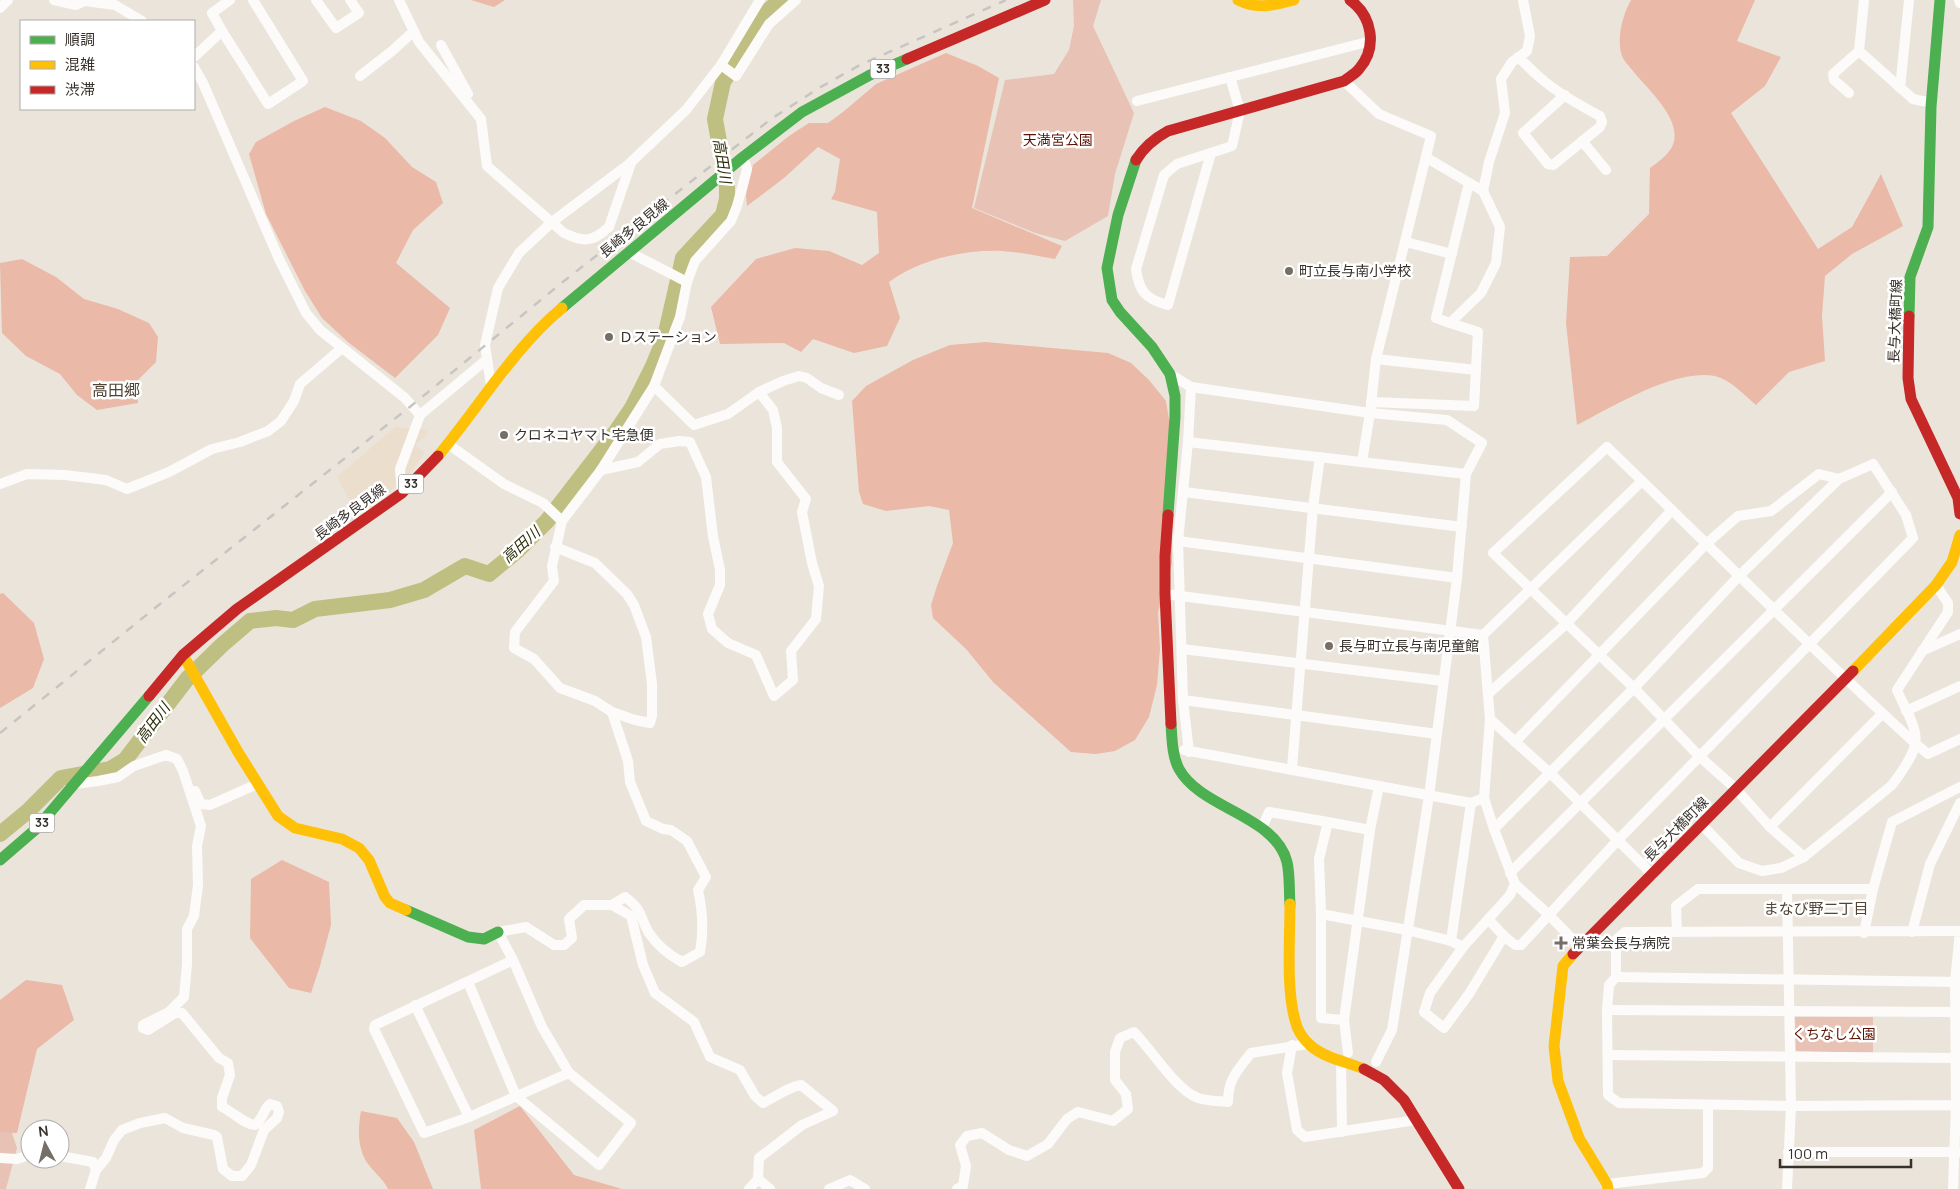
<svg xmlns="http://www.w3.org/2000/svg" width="1960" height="1189" font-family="Manrope,'Noto Sans JP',sans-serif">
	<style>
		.built { fill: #ebdecd }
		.green { fill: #e7c2b5 }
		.forest { fill: #eab9a8 }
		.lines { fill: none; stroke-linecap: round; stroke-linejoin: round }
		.river { stroke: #c0bf82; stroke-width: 16 }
		.street { stroke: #fcfbfa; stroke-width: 10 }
		.fast { stroke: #4caf50; stroke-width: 11 }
		.slow { stroke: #ffc107; stroke-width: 11 }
		.jam { stroke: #c62828; stroke-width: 11 }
		.rail { stroke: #c6c5c2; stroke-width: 2.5; stroke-dasharray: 9 9; stroke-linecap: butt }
		.poi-dot { fill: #756f68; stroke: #fff; stroke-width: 2 }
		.labels { text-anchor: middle; stroke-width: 5; stroke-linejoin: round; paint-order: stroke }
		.shield { fill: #fff; stroke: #726e6a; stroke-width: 1 }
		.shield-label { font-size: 12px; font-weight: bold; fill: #36302a }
		.park-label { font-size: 14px; fill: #5c1200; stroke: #fff }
		.street-label { font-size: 14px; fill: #36302a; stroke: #fff }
		.poi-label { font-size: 14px; fill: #36302a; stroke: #fff; text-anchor: start }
		.water-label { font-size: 15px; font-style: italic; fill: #2d2e09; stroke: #fff }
		.neighbourhood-label { font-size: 15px; fill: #504537; stroke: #fff }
		.quarter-label { font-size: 16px; fill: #504537; stroke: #fff }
	</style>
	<rect width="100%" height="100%" fill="#ebe4db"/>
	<!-- built -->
	<polygon class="built" points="395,427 423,429 428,433 415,445 425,453 409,475 366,511 359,499 350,501 337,477"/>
	<!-- green -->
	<g class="green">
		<polygon points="1073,0 1101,0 1093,26 1134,113 1115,174 1108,216 1065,241 1035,233 974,208 1005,80 1054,74 1069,50 1074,26"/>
		<polygon points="1795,1017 1873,1017 1873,1053 1796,1051"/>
		<polygon points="0,1126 10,1127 17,1148 6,1189 0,1189"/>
	</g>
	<!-- forest -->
	<g class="forest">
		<polygon points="471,0 505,0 494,7"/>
		<path d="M1631 0H1755L1737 41 1781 57 1765 86 1731 113 1818 249 1852 227 1881 174 1903 226 1852 254 1825 276 1822 316 1825 361 1789 372 1756 405C1744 395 1731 380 1715 376 1675 368 1612 407 1577 425L1566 323 1570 257 1607 256 1649 214 1650 168C1658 162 1667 156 1672 147 1685 121 1647 89 1633 71 1630 67 1624 61 1622 56 1616 39 1623 14 1631 0Z"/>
		<path d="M946 53 978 66 999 78 972 208 1062 246 1055 259C1038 256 1019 252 1002 251 965 249 918 260 889 282L900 318 887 346 854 353 813 339 801 352 784 343 720 344 711 307 756 259 795 248 829 251 862 265 879 253 877 212 831 199 835 192 840 159 818 147 784 178 747 206 746 195 753 165 789 136 809 123H828L843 112 876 84Z"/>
		<polygon points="325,107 361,121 385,138 412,167 436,182 443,203 413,230 396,263 450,308 438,335 395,378 349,343 322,318 305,291 266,214 249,154 256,142 294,121"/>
		<polygon points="22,259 56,277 84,299 118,309 149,323 158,337 156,362 137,381 138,403 97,410 77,395 60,374 26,356 2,333 0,263"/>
		<polygon points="986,342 1108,353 1131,363 1149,380 1166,401 1172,438 1172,563 1158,612 1160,649 1157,685 1149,717 1135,740 1115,751 1096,754 1071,752 993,682 967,650 933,618 931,605 937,586 953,543 949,510 929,506 886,511 863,504 859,492 852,401 866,386 913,360 950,345"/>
		<polygon points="3,593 34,623 44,659 33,688 0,708 0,594"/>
		<polygon points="282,860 329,882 331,925 320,966 311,993 289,988 250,938 251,879"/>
		<polygon points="26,980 62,985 74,1020 37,1049 17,1133 0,1132 0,1000"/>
		<polygon points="520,1106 574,1175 622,1189 481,1189 474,1130"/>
		<path d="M361 1111 397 1118 414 1142 433 1189H388C383 1178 372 1171 366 1161 357 1146 358 1127 361 1111Z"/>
	</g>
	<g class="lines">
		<!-- river -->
		<polyline class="river" points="0,834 28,811 61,778 110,769 125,760 187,679 222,645 250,621 276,618 293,620 315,609 390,600 424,590 465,566 489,574 517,551 547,521 615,433 632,408 653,366 665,337 683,258 723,215 727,199 727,187 715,119 723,82 766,12 781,0"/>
		<!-- street -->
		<g class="street">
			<polyline points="54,0 76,5 85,1 115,5 142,21"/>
			<polyline points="316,0 336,28 359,13 350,0"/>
			<path d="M399 0 419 42 481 119 487 166 564 233C583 242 592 243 609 227L631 163"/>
			<polyline points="1864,0 1859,51 1913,99 1932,103"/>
			<polyline points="1959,0 1960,3"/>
			<polyline points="0,8 8,0"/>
			<polyline points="222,31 268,104 303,81 253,0"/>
			<polyline points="441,45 468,94 466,96"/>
			<polyline points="194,57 222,31 212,13 230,0"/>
			<path d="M1518 57C1527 65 1535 74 1544 81 1561 95 1581 106 1600 116L1602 122 1600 127 1553 165 1548 164 1523 133 1565 95"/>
			<polyline points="721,65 736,76 769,24 796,0"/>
			<polyline points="194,67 203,83 279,259 306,313 320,330 405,398 420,415"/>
			<polyline points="360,76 392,51 414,31"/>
			<polyline points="1344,81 1379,114 1431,136 1376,359 1370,413 1362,462"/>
			<polyline points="1900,88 1909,0"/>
			<polyline points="1849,93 1834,80 1833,74 1859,51"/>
			<polyline points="1137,101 1371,41"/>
			<polyline points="1582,141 1606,170"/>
			<path d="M1211 153 1168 305C1145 299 1139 291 1136 269L1164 175 1177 164 1232 146 1240 111 1230 77"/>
			<polyline points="1483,191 1489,162 1505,113 1501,79 1512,62 1527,51 1530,36 1523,0"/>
			<polyline points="1406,242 1452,254"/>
			<polyline points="629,252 687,282"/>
			<polyline points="1450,323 1436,318 1469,183"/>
			<polyline points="1376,359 1476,370"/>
			<polyline points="1170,374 1191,387 1370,413 1447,420 1482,443 1466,474 1457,578 1429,796 1392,1030 1376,1062"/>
			<polyline points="491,386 485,345 498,288 519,253 552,222 629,164 686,110 721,65 760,0"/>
			<polyline points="654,386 694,425 728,414 759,392 783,381 799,376 807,378 821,388 839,395"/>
			<polyline points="1371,402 1474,406 1478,332 1450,323 1481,293 1496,263 1500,227 1483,191 1427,158"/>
			<polyline points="1188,442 1466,474"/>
			<polyline points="448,444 504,484 543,503 562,521"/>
			<polyline points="601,470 654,386 680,317 687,282 695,261 731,221 737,206 747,169 743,157"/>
			<polyline points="0,484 27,474 65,475 106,480 127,489 169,472 212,449 240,442 268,431 281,421 294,401 300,384 342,348"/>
			<polyline points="1184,492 1462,527"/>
			<polyline points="402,493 400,469 420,415 486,360"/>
			<polyline points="1178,541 1457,578"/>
			<polyline points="555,547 595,563 627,594 634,605 646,637 652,684 652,716 650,723 635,720 612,712 595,701 560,688 534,659 514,648 515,632 554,581 552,566 562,521 601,470 638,462 660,444 679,441 690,442 706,477 713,536 720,570 720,585 708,614 712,629 728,643 756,655 774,696 793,680 791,651 816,619 819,586 812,563 802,512 806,499 777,462 777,428 773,410 759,392"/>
			<polyline points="1165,594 1483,635 1490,719 1484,798 1494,829 1515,884 1548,914 1580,947"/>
			<polyline points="1483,635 1642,481"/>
			<polyline points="1182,649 1443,681"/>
			<polyline points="1922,651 1960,634"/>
			<polyline points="1488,694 1566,624 1672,510"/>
			<polyline points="1183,700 1437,734"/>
			<polyline points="1906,711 1960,686"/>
			<polyline points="1490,719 1551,774 1653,875"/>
			<polyline points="1515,742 1706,544 1738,516 1771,511 1819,474 1839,479"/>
			<polyline points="1184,750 1471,803 1484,798"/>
			<polyline points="1189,752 1183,700 1178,541 1188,442 1191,387"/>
			<polyline points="1292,769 1313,507 1320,457"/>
			<path d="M75 784 98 781 118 777 134 766 166 755 177 759 183 771 201 826 197 846 198 885 194 916 187 929V964L184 997 169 1012 143 1025V1028L148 1030 175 1013H182L219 1058 228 1063 230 1075 222 1098V1107C233 1112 244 1124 255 1125 263 1119 263 1110 270 1104L277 1106 279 1112 277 1118 264 1130 251 1165 242 1176H232L223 1169 217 1137 214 1135 183 1128 165 1118 140 1123 122 1130 114 1140 106 1158 96 1170"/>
			<polyline points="195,791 201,804 210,805 257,784"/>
			<path d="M1702 825 1739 863 1762 871 1781 868 1804 857 1892 785C1899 776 1913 756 1915 745 1919 729 1903 705 1897 690L1948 612V603L1936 585"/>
			<polyline points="1770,827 1882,714"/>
			<polyline points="1262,828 1269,812 1328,822"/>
			<polyline points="1494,829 1634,688 1740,575 1839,479 1873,464 1906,515 1913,538 1617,841 1521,945 1515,945 1504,936"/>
			<path d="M1804 857 1770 827 1736 789 1700 757 1634 688 1493 553 1607 447C1710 546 1810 648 1916 744L1928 754 1960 739"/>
			<polyline points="1510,873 1892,492"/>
			<path d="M612 905 631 916 643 965 655 993 694 1022 710 1057 740 1070 755 1096 763 1103C777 1096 786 1088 801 1085L833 1111 802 1125 759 1158 758 1179 749 1189"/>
			<polyline points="1321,914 1407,930 1451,941"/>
			<polyline points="1488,919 1504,936 1469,994 1444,1028 1424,1012 1430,993 1463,947 1510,895 1515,884"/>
			<polyline points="1677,932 1676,906 1698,889 1873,889"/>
			<polyline points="1912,932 1930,864 1960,803"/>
			<polyline points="1864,933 1873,889 1892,822 1960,787"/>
			<polyline points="1463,947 1451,941 1471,803"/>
			<polyline points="513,960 375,1025 374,1029 424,1133 469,1117 569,1073"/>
			<polyline points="1616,977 1960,982"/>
			<path d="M468 982 516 1096 599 1165 631 1123 569 1073 542 1027 513 960 498 932 526 927 554 945H564L572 938 569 919 584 905H612L625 897C643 910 639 916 649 933 657 945 669 955 682 962L700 952C704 930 703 912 698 890L706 877 687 841 671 830 663 829 646 821 630 782 628 761 612 712"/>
			<polyline points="415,1005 469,1117"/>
			<polyline points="1607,1010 1955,1012"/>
			<polyline points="1344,1020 1321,1018 1321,914 1319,859 1328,822 1370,830"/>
			<polyline points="1292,1045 1287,1073 1297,1130 1305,1137 1416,1120"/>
			<polyline points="1348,1053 1344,1020 1370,830 1379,786"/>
			<polyline points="1608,1055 1956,1058"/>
			<polyline points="1341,1061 1342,1132"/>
			<polyline points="1788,1152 1959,1152"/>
			<polyline points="60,1156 93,1162 96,1170 90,1189"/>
			<polyline points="0,1158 17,1159 30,1155"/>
			<polyline points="758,1179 770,1189"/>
			<polyline points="1607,1184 1703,1173 1708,1168 1708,1105"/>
			<polyline points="829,1189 850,1180 865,1189"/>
			<path d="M957 1189 963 1186 966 1166 960 1145 967 1136 982 1133 1009 1150 1027 1156 1048 1144 1067 1119 1078 1112 1113 1121 1128 1109 1126 1094 1115 1080V1052L1120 1038 1134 1032C1151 1049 1176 1090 1198 1098 1207 1101 1219 1101 1228 1102 1228 1079 1237 1071 1251 1053L1308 1044"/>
			<polyline points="1787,1189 1791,1106 1787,889"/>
			<polyline points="1953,1189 1956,1105 1955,982 1960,931 1625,932 1616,940 1616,977 1609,985 1607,1010 1608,1095 1619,1103 1791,1106 1956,1105"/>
		</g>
		<!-- fast -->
		<g class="fast">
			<polyline points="1136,160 1118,215 1107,268 1112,300 1120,312 1152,347 1170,374 1175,396 1175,417 1168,515"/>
			<polyline points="562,308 743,157 802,112 870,75 907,59"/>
			<polyline points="1909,316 1910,277 1928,227 1931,107 1940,0"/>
			<path d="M1171 724C1172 738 1172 756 1179 769 1201 809 1275 815 1287 862 1290 875 1289 891 1290 904"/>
			<polyline points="0,860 36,829 149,696"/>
			<polyline points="406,910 468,937 484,939 498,932"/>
		</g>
		<!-- slow -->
		<g class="slow">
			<path d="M1238 0C1257 10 1274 5 1294 0"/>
			<path d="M438 456C479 407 513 349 562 308"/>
			<polyline points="183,655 238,752 278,816 295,828 342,839 359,848 369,860 385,897 390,903 406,910"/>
			<polyline points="1853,671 1936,585 1952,562 1960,535"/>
			<path d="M1290 904C1290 939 1286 988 1295 1020 1297 1030 1303 1039 1311 1046 1325 1058 1347 1062 1364 1069"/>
			<polyline points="1573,954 1563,966 1554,1046 1558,1081 1579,1138 1607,1184 1608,1189"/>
		</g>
		<!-- jam -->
		<g class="jam">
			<polyline points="907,59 1045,0"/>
			<path d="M1136 160C1144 147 1155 138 1168 131L1344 81C1349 77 1355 74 1359 69 1378 47 1372 16 1350 0"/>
			<polyline points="1909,316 1908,378 1911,399 1958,498 1960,514"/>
			<polyline points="1168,515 1165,556 1165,594 1171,724"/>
			<polyline points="149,696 183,655 237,609 402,493 438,456"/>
			<polyline points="1573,954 1853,671"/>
			<polyline points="1364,1069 1384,1080 1404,1100 1459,1189"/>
		</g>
		<!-- rail -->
		<polyline class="rail" points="0,733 160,604 411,406 564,281 771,119 819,88 860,65 1006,0"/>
	</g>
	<!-- markers -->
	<g class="poi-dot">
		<circle cx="1289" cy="271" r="5"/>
		<circle cx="609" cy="337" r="5"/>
		<circle cx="504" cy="435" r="5"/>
		<circle cx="1329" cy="646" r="5"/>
		<path d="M1558.5 935.5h5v5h5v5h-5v5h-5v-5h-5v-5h5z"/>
	</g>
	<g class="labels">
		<!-- shield labels -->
		<g class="shield">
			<rect x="870.5" y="59.5" width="25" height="19" rx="4"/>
			<rect x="398.5" y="474.5" width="25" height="19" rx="4"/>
			<rect x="29.5" y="813.5" width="25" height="19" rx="4"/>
		</g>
		<g class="shield-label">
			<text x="883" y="73">33</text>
			<text x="411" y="488">33</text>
			<text x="42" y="827">33</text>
		</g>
		<!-- park labels -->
		<g class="park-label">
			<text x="1058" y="145">天満宮公園</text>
			<text x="1834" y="1039">くちなし公園</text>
		</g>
		<!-- street labels -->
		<g class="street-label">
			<text transform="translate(634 228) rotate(-39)" y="5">長崎多良見線</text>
			<text transform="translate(1895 321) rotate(-88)" y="5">長与大橋町線</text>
			<text transform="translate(350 512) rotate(-36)" y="5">長崎多良見線</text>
			<text transform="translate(1676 829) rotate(-45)" y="5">長与大橋町線</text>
		</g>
		<!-- poi labels -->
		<g class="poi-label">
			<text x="1299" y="276">町立長与南小学校</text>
			<text x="619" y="342">Ｄステーション</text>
			<text x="514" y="440">クロネコヤマト宅急便</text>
			<text x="1339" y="651">長与町立長与南児童館</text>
			<text x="1572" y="948">常葉会長与病院</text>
		</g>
		<!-- water labels -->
		<g class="water-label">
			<text transform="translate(722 161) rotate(81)" y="5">高田川</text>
			<text transform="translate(521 545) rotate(-42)" y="5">高田川</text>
			<text transform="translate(153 723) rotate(-53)" y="5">高田川</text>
		</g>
		<!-- neighbourhood labels -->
		<g class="neighbourhood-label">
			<text x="1816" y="914">まなび野二丁目</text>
		</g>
		<!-- quarter labels -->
		<g class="quarter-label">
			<text x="116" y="396">高田郷</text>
		</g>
	</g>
	<!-- legend -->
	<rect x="20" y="20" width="175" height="90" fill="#ffffff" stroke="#afacaa"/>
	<rect x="30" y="36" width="25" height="8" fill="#4caf50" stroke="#afacaa"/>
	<text x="65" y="45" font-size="15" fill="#36302a">順調</text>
	<rect x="30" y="61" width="25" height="8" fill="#ffc107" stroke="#afacaa"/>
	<text x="65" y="70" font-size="15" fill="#36302a">混雑</text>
	<rect x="30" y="86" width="25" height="8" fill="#c62828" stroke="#afacaa"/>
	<text x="65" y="95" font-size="15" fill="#36302a">渋滞</text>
	<!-- north arrow -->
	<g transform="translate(45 1144) rotate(353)"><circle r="24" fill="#ffffff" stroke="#afacaa"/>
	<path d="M0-4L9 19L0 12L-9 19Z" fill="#756f68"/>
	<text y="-8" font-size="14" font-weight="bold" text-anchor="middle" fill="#36302a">N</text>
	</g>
	<!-- scale -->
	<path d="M1780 1159v8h131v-8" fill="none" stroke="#36302a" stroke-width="2.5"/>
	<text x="1788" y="1159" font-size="15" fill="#36302a" stroke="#ffffff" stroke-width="4" paint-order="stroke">100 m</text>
</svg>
